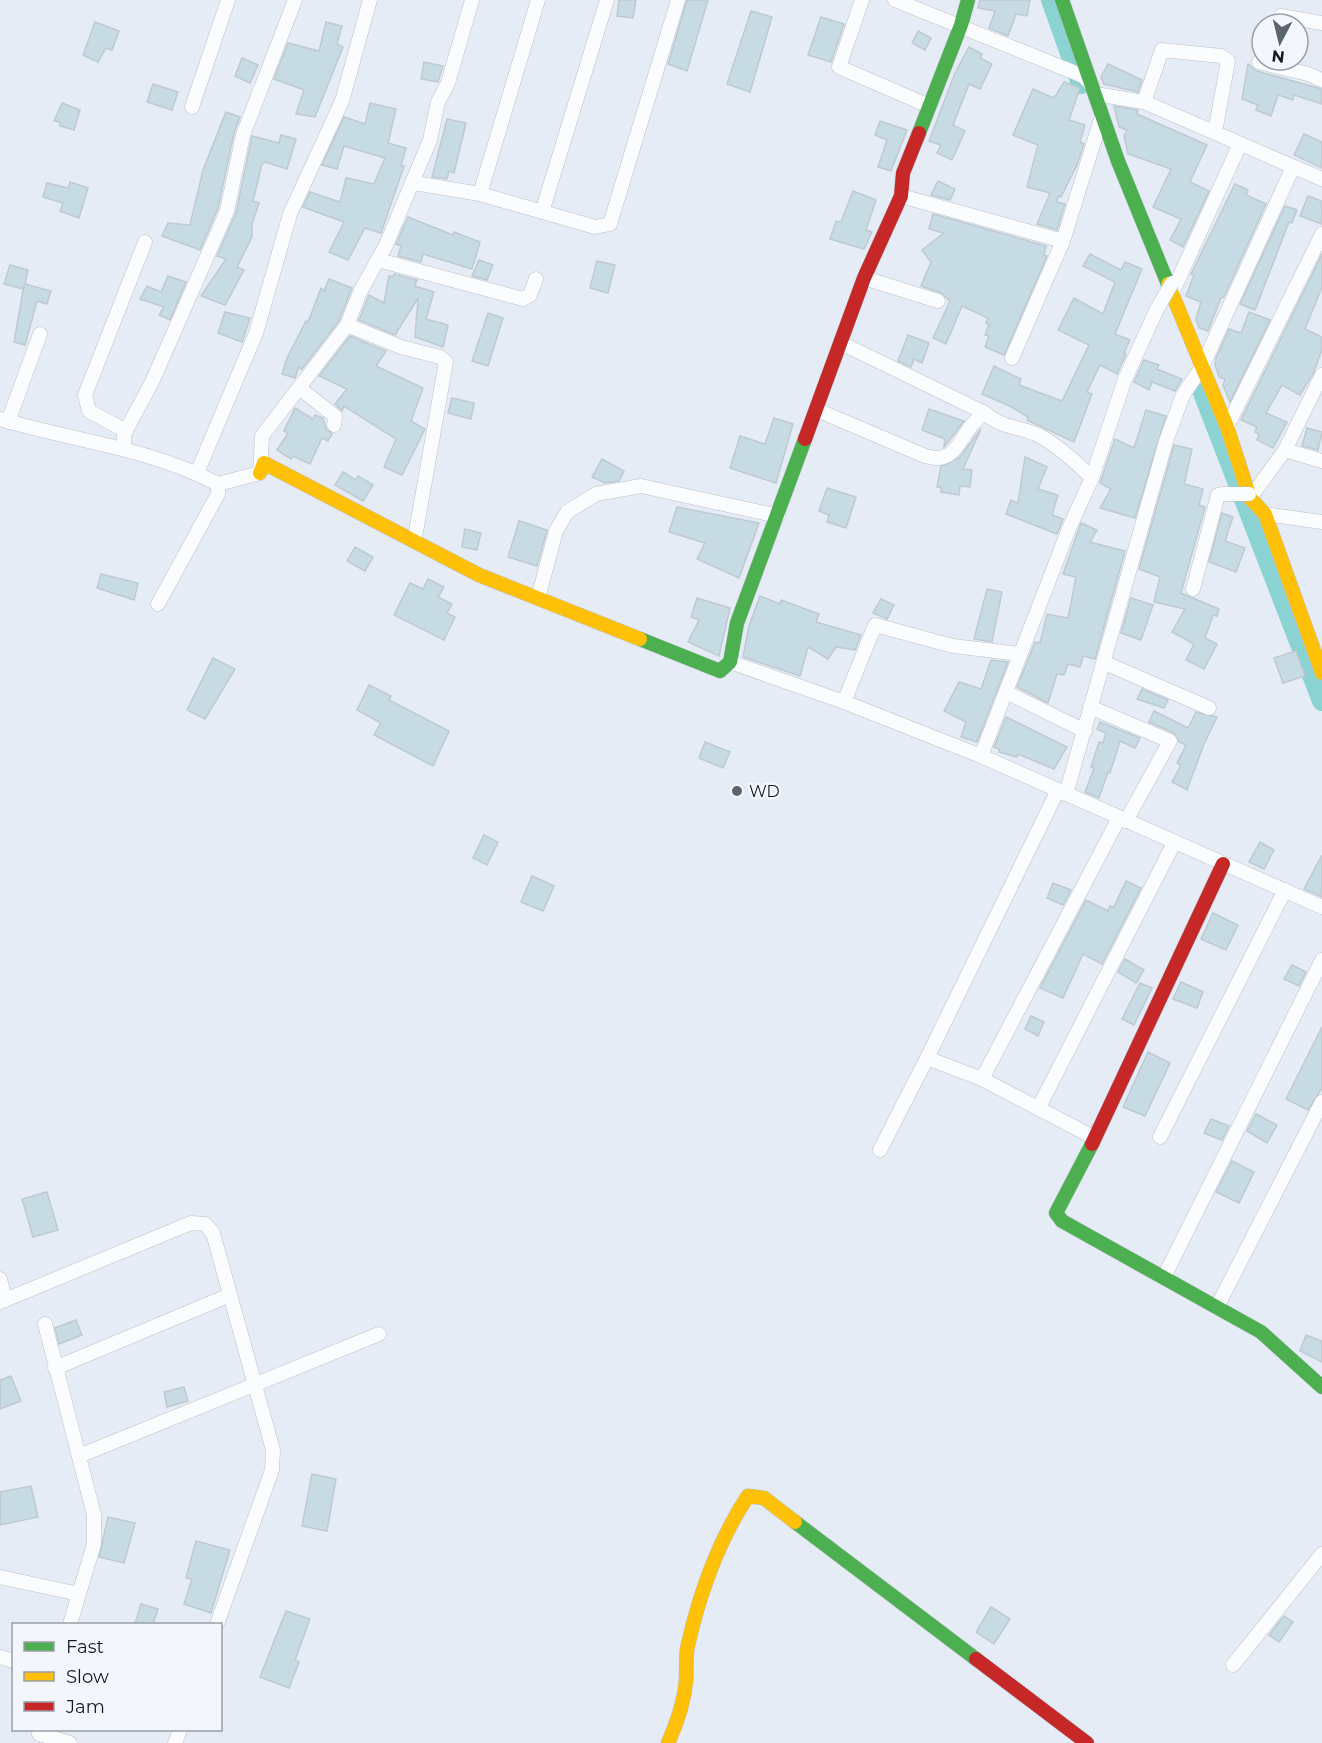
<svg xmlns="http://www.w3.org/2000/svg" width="1322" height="1743" font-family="Montserrat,sans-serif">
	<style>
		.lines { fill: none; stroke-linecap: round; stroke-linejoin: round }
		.canal { stroke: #8bd3d3; stroke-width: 20 }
		.building { fill: #c7dbe5; stroke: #bfc9d0; stroke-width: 1.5 }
		.street-casing { stroke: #bac1ca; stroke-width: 15 }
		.fast-casing { stroke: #bac1ca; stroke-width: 15 }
		.slow-casing { stroke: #bac1ca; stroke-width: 15 }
		.jam-casing { stroke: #bac1ca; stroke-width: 15 }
		.street { stroke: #fbfcfe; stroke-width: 14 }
		.fast { stroke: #4caf50; stroke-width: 14 }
		.slow { stroke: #ffc107; stroke-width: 14 }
		.jam { stroke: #c62828; stroke-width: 14 }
		.street-bridge-casing { stroke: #bac1ca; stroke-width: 15; stroke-linecap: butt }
		.street-bridge { stroke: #fbfcfe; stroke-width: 14 }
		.poi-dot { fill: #5c646e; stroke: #f3f7fd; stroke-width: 2 }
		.labels { text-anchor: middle; stroke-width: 4.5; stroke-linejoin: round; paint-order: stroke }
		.poi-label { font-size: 16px; fill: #131b25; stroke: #f3f7fd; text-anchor: start }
	</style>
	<rect width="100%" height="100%" fill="#e5ecf5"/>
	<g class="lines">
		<!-- canal -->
		<g class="canal">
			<polyline points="1051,0 1081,84"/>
			<polyline points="1203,393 1322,701"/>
		</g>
	</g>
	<!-- building -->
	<g class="building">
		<polygon points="619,0 636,0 633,18 617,16"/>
		<polygon points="687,0 708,0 687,71 668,64"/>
		<polygon points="980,0 1030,0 1027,16 1016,14 1008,36 989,28 995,11 978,8"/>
		<polygon points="751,11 772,17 750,92 727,84"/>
		<polygon points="821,17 844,24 831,62 808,55"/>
		<polygon points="95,22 119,31 112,50 106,48 98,62 83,55"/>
		<polygon points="326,22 342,26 337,44 343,47 315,117 296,114 304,90 274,79 288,43 319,51"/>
		<polygon points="918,31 931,38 925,50 912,43"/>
		<polygon points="969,47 982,54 980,58 992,64 980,89 969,84 953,125 965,131 952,160 937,153 941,145 929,141 955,73"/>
		<polygon points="242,58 258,65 250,83 235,76"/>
		<polygon points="424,62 443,66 438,82 421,79"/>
		<polygon points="1108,64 1142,80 1138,92 1104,84 1101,77"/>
		<polygon points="1248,64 1257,71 1322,89 1322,104 1294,95 1293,100 1278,95 1271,116 1256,110 1258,105 1242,99"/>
		<polygon points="1064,82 1080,88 1069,120 1085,125 1080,142 1084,144 1077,165 1061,197 1058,196 1057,202 1065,204 1057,230 1037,224 1050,193 1027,187 1038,145 1013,135 1033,89 1054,98"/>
		<polygon points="153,84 178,92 172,110 147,102"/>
		<polygon points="62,103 80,110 74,130 60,126 60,122 54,121"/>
		<polygon points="370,103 396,109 388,143 406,148 401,166 404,166 381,233 365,228 348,260 329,252 344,222 303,207 310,192 340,202 346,178 374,184 385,158 344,146 337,169 322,165 344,117 365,124"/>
		<polygon points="1114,106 1138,110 1137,114 1207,145 1190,182 1209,191 1183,247 1170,240 1181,219 1153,207 1171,169 1128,154 1124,136 1127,130 1119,127"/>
		<polygon points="226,112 240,117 234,133 218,208 200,250 162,236 168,223 190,225 203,170"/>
		<polygon points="447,119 466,123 454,173 449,171 447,179 432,177"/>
		<polygon points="880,121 907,130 891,171 878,167 887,140 875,135"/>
		<polygon points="1304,134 1322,142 1322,168 1294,155"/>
		<polygon points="281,135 296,139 287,169 265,162 262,164 253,201 259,203 252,224 252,237 237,267 244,270 225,305 201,296 226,259 217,256 236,213 252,136 279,143"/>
		<polygon points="938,181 955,189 950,200 931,195"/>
		<polygon points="70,182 88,188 79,218 60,211 63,203 43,197 47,183 68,188"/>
		<polygon points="1235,184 1248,190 1246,195 1266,204 1224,297 1221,298 1208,331 1199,328 1196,319 1201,302 1186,296 1194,275 1191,274"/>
		<polygon points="853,191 876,200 866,230 872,232 864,249 830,239 836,221 841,222"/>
		<polygon points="1308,196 1322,201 1322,224 1300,216"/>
		<polygon points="1285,206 1297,210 1292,223 1289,222 1255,310 1240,304"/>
		<polygon points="933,214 1046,246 1044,255 1047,256 1004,355 985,347 989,336 985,335 989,324 986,323 988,318 962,306 946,344 933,338 950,301 941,293 921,286 931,262 922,250 944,233 929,229"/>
		<polygon points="408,217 453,235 454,232 480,242 472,269 423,254 421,262 398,256 401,246 396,244"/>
		<polygon points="1090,254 1121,270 1125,262 1142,269 1115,334 1130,340 1124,353 1126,354 1117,374 1100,365 1087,392 1092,394 1074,442 1027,420 1028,417 1010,406 982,394 994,366 1021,379 1019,385 1062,401 1089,345 1058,330 1074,298 1103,314 1115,282 1083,266"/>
		<polygon points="1322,254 1322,287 1305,329 1322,337 1322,349 1314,372 1300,395 1282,385 1266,413 1287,422 1273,448 1257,440 1259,435 1255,432 1257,427 1241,420"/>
		<polygon points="479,260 493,265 487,280 472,276"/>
		<polygon points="597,261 615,265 608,293 590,288"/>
		<polygon points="10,265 28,270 25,284 51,291 47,304 37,301 25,345 14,342 24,285 23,289 4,284"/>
		<polygon points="394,274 417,280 415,286 434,292 426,319 448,325 443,347 415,337 418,298 395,335 359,320 369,295 384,303 389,276 393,277"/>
		<polygon points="168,276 186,282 170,320 159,315 164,307 140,299 147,286 161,292"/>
		<polygon points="329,279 352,288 339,321 302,369 299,367 295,378 282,374 287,358 306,321 308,322 321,288 324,291"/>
		<polygon points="225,312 250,318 242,342 218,333"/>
		<polygon points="1249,312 1270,320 1230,402 1223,385 1225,379 1219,377 1215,365 1216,358 1229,329 1241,333"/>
		<polygon points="488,313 503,318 488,366 472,361"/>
		<polygon points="908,335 929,343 922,363 914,359 911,367 898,361"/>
		<polygon points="350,336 386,351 376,366 423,388 411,421 425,429 402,475 384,467 396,439 344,406 342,411 335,404 347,389 319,376"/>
		<polygon points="1144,360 1159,365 1157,369 1182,379 1175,391 1152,382 1149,390 1134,382"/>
		<polygon points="452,398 474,403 471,419 448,413"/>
		<polygon points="295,408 313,419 315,415 323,418 326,429 332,434 328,441 322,438 310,464 293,456 291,459 277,450 288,433 284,431"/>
		<polygon points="929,409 964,421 944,447 945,439 922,430"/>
		<polygon points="1146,410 1166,416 1135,518 1100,508 1111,489 1100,483 1115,439 1134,448"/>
		<polygon points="774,418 793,424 776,483 730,468 740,436 765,444"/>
		<polygon points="1307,428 1322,432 1318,450 1302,446"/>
		<polygon points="981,429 963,469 972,470 970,487 960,486 959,495 941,492 941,487 937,487 941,466 959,458"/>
		<polygon points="1174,445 1192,449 1184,484 1203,489 1199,505 1205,507 1181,593 1219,609 1217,616 1213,615 1205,638 1217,644 1204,669 1186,660 1194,644 1172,632 1185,609 1154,602 1160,577 1139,569"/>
		<polygon points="1025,457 1047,467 1038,489 1058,495 1052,515 1063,519 1057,534 1006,514 1011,500 1018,503"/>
		<polygon points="602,459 624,471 619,481 605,483 592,477"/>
		<polygon points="343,472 356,480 358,476 373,485 363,501 335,485"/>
		<polygon points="827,488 856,497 846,528 827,522 829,515 819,511"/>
		<polygon points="677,507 759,523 739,578 697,559 705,543 669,532"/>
		<polygon points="1222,513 1233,517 1225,541 1245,548 1236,572 1209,562"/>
		<polygon points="519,521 547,530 537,566 508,557"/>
		<polygon points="1081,523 1097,530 1090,542 1125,551 1095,659 1083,656 1080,667 1068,664 1064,675 1057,674 1048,703 1017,687 1035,642 1040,643 1047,614 1068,618 1076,577 1063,574"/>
		<polygon points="465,529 481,533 477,550 462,547"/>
		<polygon points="355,547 373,557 365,571 347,561"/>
		<polygon points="101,574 138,583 134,600 97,588"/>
		<polygon points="428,579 444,587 438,597 452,604 447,613 455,617 444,640 394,615 410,583 423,589"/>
		<polygon points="987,589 1002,592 992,642 974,639"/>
		<polygon points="760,596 780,604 781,600 819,614 816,622 861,635 855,650 836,647 828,659 808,647 800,676 743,657 749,626"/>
		<polygon points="697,598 730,608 719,656 688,642 699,620 691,617"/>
		<polygon points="1131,598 1153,605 1141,640 1121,633"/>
		<polygon points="881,599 894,605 887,619 873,613"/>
		<polygon points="1296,651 1305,676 1283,683 1274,658"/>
		<polygon points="213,658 235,669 205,719 187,710"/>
		<polygon points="991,660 1008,662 977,742 961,737 966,722 944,711 959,682 981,689"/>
		<polygon points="369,685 391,696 389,700 449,731 433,766 374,735 381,723 357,710"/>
		<polygon points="1142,689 1168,700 1164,708 1137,699"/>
		<polygon points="1154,711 1188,728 1196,712 1217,717 1204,744 1187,790 1172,782 1181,765 1177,763 1186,745 1179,742 1174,733 1149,722"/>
		<polygon points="1006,717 1067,747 1054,769 1018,754 1017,757 999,752 999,749 994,747"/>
		<polygon points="1100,722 1140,738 1135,748 1120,741 1110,773 1108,772 1099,798 1085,792 1094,768 1091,767 1099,742 1103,743 1106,733 1097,729"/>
		<polygon points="705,742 730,752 723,768 699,758"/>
		<polygon points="484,835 498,842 487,865 473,858"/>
		<polygon points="1260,842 1274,850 1264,869 1249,862"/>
		<polygon points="1322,855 1322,897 1304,889"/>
		<polygon points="532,876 554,886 543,911 521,902"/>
		<polygon points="1126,881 1141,888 1102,964 1083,954 1063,998 1040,988 1086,900 1108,911 1110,906 1114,907"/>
		<polygon points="1053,883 1071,890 1063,905 1047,898"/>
		<polygon points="1213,913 1238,925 1226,950 1201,939"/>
		<polygon points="1125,959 1144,970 1136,983 1118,972"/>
		<polygon points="1292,965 1306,972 1299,986 1284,979"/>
		<polygon points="1181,982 1203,992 1197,1008 1173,999"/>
		<polygon points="1140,983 1152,988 1134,1025 1122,1019"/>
		<polygon points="1031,1016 1044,1022 1038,1036 1025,1029"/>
		<polygon points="1322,1027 1322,1088 1308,1110 1286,1099"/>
		<polygon points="1148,1052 1170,1063 1145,1116 1123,1107"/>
		<polygon points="1256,1114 1277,1125 1267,1143 1247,1131"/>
		<polygon points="1211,1119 1229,1126 1222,1140 1204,1133"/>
		<polygon points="1232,1161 1254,1172 1239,1203 1216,1192"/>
		<polygon points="47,1192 58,1230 33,1237 22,1199"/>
		<polygon points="76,1320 82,1335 59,1344 55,1328"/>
		<polygon points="1306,1335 1322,1341 1322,1362 1300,1351"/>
		<polygon points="11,1376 21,1401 0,1409 0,1380"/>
		<polygon points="184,1387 188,1401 167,1407 164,1392"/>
		<polygon points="312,1474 336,1479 327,1531 302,1526"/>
		<polygon points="31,1486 38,1517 0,1525 0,1492"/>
		<polygon points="108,1517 135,1523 124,1563 99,1557"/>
		<polygon points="196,1541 230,1550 211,1613 184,1604 192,1579 186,1578"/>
		<polygon points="141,1604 158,1609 153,1624 135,1624"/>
		<polygon points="991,1607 1010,1619 994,1644 976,1632"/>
		<polygon points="286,1611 310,1619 295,1660 299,1662 289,1688 260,1677"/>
		<polygon points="1284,1616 1293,1622 1279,1642 1269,1635"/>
	</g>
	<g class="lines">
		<defs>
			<g id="street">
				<polyline points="862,0 839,67 929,106"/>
				<polyline points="895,0 1083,76 1091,84"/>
				<polyline points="1281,16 1322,23"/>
				<polyline points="1259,62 1308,74 1322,80"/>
				<polyline points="1095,94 1144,102 1322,179"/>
				<polyline points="1144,102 1162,50 1221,56 1228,61 1215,132"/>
				<polyline points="192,107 228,0"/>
				<polyline points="414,183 480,194 595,227 610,224 678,0"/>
				<polyline points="480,194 538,0"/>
				<polyline points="901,196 1063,241"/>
				<polyline points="542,212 607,0"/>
				<polyline points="378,260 523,299 530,295 536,279"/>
				<polyline points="864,278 938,301"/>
				<polyline points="1172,285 1173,291 1240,144"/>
				<polyline points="347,325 401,347 440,357 446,362 415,537"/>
				<polyline points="841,343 985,413"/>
				<polyline points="1012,358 1063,241 1102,116"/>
				<polyline points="299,388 335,416 334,425"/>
				<path d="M817 410 925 456C961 467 958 430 985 413 1000 428 1023 427 1040 436 1060 447 1076 462 1092 478"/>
				<path d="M0 419C73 441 150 448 218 484L260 473 262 436 347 325 360 292 386 245 430 140 438 102 448 83 472 0"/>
				<polyline points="8,422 40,334"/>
				<polyline points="1227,427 1322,234"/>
				<polyline points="126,431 89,411 85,395 145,242"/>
				<polyline points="124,449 124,434 152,382 227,211 243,135 295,0"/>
				<polyline points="1285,450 1322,461"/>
				<polyline points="197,473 256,333 290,214 342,101 370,0"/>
				<polyline points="1250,498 1285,450 1322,375"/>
				<polyline points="1265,514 1322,522"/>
				<polyline points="1193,589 1218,495 1223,494"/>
				<polyline points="538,598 556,531 567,512 596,494 641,486 778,516"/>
				<polyline points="158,604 218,494 218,484"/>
				<polyline points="730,662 844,702 981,756 1322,907"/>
				<polyline points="1105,663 1209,708"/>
				<polyline points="1006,692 1085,731"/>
				<polyline points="844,702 875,625 953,646 1020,654"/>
				<polyline points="1090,707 1170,741 1126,821"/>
				<polyline points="981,756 1070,526 1092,478 1125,379 1157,309"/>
				<polyline points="1058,790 927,1058 982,1079 1095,1138"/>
				<polyline points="1066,794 1166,441 1183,395 1202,367 1293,167"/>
				<polyline points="982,1079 1119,818"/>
				<polyline points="1039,1107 1174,843"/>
				<polyline points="1160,1137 1285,890"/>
				<polyline points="880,1150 927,1058"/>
				<polyline points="1164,1277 1322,960"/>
				<polyline points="0,1279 5,1300"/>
				<polyline points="0,1302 191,1223 205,1224 213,1233 273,1450 272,1470 217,1624"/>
				<polyline points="1217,1307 1322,1102"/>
				<polyline points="45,1324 94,1515 94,1544 70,1624"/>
				<polyline points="55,1368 230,1295"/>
				<polyline points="79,1456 379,1334"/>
				<polyline points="0,1577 79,1594"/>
				<polyline points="0,1657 14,1661"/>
				<polyline points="1233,1665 1322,1554"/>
				<polyline points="39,1734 70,1743"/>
				<polyline points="175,1743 180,1730"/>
			</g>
			<g id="fast">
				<polyline points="1062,0 1118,161 1168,284"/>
				<polyline points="919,133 961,25 968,0"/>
				<polyline points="640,639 720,671 730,662 737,623 805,439"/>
				<polyline points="1092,1144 1056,1213 1062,1221 1261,1332 1322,1387"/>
				<polyline points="795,1522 976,1659"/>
			</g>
			<g id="slow">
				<polyline points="1168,284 1227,427 1250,498 1265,514 1322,673"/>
				<polyline points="260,473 264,463 479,575 640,639"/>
				<path d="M668 1743C677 1723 684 1703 686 1681 687 1669 685 1657 688 1645 699 1595 719 1539 748 1496L764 1498 795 1522"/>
			</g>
			<g id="jam">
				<polyline points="805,439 864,278 901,196 903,173 919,133"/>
				<polyline points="1092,1144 1223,864"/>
				<polyline points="976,1659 1087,1743"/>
			</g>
		</defs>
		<!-- street casing -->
		<use href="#street" class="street-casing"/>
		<!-- fast casing -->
		<use href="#fast" class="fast-casing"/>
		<!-- slow casing -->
		<use href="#slow" class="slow-casing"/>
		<!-- jam casing -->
		<use href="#jam" class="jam-casing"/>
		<!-- street -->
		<use href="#street" class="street"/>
		<!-- fast -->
		<use href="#fast" class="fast"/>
		<!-- slow -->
		<use href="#slow" class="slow"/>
		<!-- jam -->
		<use href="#jam" class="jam"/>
		<defs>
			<g id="street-bridge">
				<polyline points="1157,309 1172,283"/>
				<polyline points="1223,494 1249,494"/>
			</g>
		</defs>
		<!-- street-bridge casing -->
		<use href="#street-bridge" class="street-bridge-casing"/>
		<!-- street-bridge -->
		<use href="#street-bridge" class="street-bridge"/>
	</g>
	<!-- markers -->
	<circle class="poi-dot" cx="737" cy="791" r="6"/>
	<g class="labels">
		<!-- poi labels -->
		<g class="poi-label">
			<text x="749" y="797">WD</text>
		</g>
	</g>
	<!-- legend -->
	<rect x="12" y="1623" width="210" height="108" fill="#f3f7fd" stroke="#999fa7" stroke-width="1.5"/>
	<rect x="24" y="1642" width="30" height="9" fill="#4caf50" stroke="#999fa7" stroke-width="1.5"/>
	<text x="66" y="1653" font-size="18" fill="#131b25">Fast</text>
	<rect x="24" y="1672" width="30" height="9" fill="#ffc107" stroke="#999fa7" stroke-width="1.5"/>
	<text x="66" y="1683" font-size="18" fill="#131b25">Slow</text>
	<rect x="24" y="1702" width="30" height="9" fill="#c62828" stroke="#999fa7" stroke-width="1.5"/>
	<text x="66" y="1713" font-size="18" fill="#131b25">Jam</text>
	<!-- north arrow -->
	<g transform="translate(1280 42) rotate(187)"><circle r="28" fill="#f3f7fd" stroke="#999fa7" stroke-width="1.5"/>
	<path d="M0-4.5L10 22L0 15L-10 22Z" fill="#5c646e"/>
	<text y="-9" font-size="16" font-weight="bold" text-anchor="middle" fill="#131b25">N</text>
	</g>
</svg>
